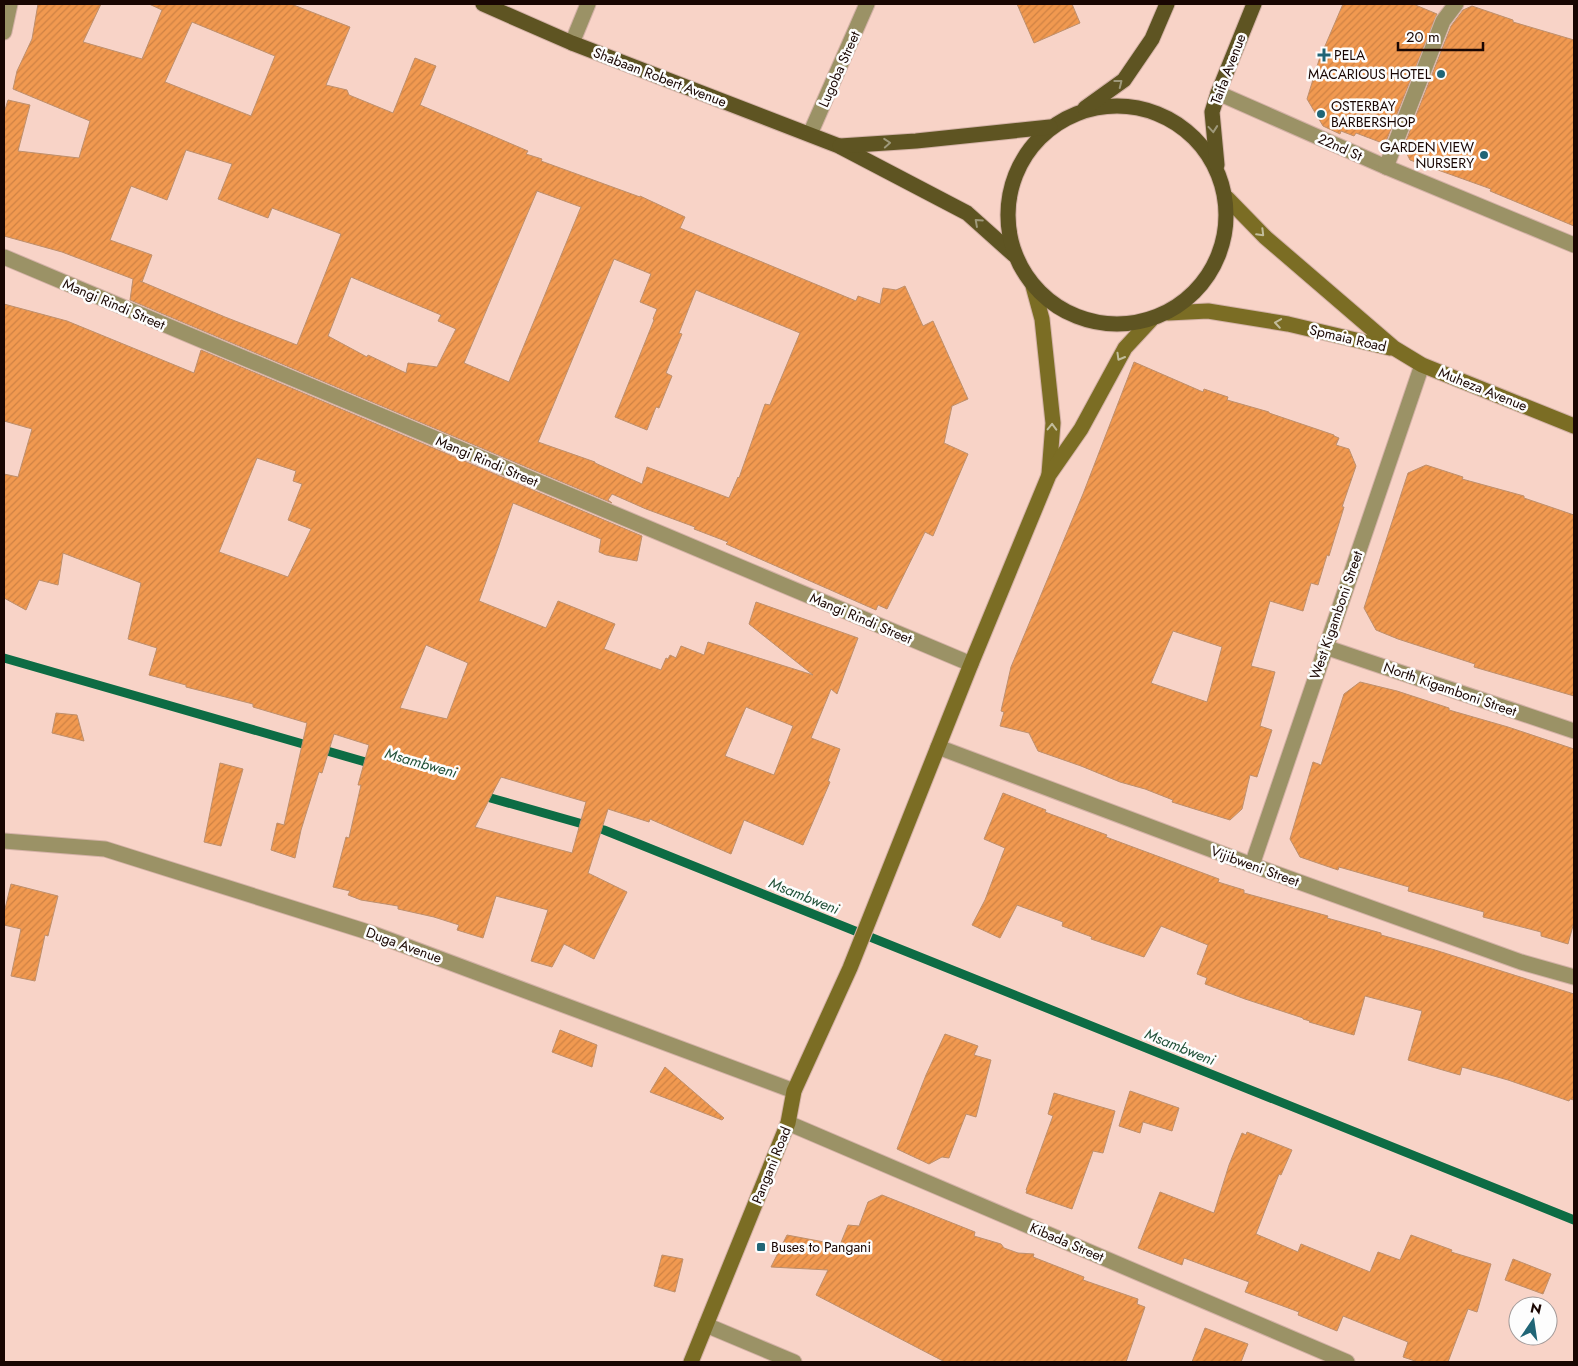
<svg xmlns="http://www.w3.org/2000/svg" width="1578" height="1366" font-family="Jost,sans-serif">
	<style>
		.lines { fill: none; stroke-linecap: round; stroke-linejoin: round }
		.stream { stroke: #0d6c44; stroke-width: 9 }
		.building { fill: url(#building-hatch); stroke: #be8f6c; fill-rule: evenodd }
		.street-casing { stroke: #d4b2a7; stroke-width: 17 }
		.secondary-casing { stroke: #d4b2a7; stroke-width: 17 }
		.primary-casing { stroke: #d4b2a7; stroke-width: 17 }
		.street { stroke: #9b9266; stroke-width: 15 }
		.secondary { stroke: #7b6d24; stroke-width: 15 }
		.primary { stroke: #5e5422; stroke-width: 15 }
		.oneway { stroke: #9e987a }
		.oneway2 { stroke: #c2bc9b }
		.poi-dot { fill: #206576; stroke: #fdfdfd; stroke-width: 2 }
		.labels { text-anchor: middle; stroke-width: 5; stroke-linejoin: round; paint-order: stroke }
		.poi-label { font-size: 14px; fill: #190602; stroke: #fdfdfd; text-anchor: start }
		.street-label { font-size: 14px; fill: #190602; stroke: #fdfdfd }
		.water-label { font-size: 15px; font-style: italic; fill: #23523a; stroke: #fdfdfd }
	</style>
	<defs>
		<pattern id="building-hatch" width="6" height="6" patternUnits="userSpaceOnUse" patternTransform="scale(1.25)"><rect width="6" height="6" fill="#f19950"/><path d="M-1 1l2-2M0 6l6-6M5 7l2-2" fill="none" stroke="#ce8244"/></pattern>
	</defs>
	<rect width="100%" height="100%" fill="#f8d3c7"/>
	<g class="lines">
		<!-- stream -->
		<g class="stream">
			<polyline points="4,658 376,765"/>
			<polyline points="480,795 604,830 1574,1220"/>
		</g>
	</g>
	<!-- building -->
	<g class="building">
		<path d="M38 4H101L83 42 142 59 162 10 149 4H291L350 27 326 85 347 90 349 95 393 113 415 58 436 66 420 105 528 151 526 154 542 159 541 161 640 197V196L685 217 680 228 856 301 858 296 880 304 883 288 896 290 905 286 923 326 933 321 968 399 952 406 944 443 968 454 933 536 925 532 887 609 878 605 876 610 726 544 728 542 694 529 695 527 646 509 612 494 608 500 612 503 130 300 133 279 62 252 4 236V113L8 100 30 105 18 151 79 158 90 121 13 89 17 71 32 39ZM192 22 275 56 251 116 165 82ZM186 150 232 164 218 199 268 218 272 208 341 234 297 345 225 317 140 281 142 282 152 255 110 240 131 186 167 200ZM537 191 581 207 509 382 464 363ZM614 259 651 274 640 302 657 309 653 319 654 320 615 417 647 430 656 407 659 408 672 376 666 373 682 334 679 333 696 290 800 333 770 405 765 404 739 478 738 477 729 498 647 467 642 484 595 463V462L538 442ZM351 277 441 315 438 321 456 329 437 367 408 363 406 373 368 355 367 357 328 336Z"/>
		<polygon points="1017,4 1072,4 1080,23 1034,43"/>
		<polygon points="1343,4 1413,4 1437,14 1385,144 1356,133 1354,136 1341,131 1340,134 1323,126 1307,99 1319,60"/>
		<polygon points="1472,6 1513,20 1513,22 1574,40 1574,226 1490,191 1491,189 1410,160 1406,152 1402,151 1451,26 1463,10"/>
		<path d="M4 304 67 321 194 373 201 350 642 536 637 561 606 555 599 552 601 539 513 503 498 548 479 601 546 628 558 601 615 624 604 649 661 670 666 658 668 659 670 655 676 658 681 646 704 655 708 642 813 675 749 624 756 602 858 638 837 694 831 689 811 738 840 749 828 781 830 782 803 845 744 820 731 854 650 819 649 822 608 809 588 873 627 892 594 959 564 944 552 967 531 961 548 910 496 896 483 938 457 930 459 925 434 917 398 909V906L361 900 348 895 350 891 333 887 346 837 349 838 361 785H358L369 745 334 734 322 773 319 772 301 830 295 858 271 850 277 823 284 825 307 723 253 707V704L186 687V685L149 675 157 648 128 639 141 583 63 553 58 585 39 580 26 610 4 598V474L18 477 32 429 4 421ZM257 458 296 471 293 481 302 484 288 520 311 529 288 577 219 552ZM426 645 468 663 447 719 400 708ZM746 707 793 726 774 775 725 756ZM501 777 586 802 572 853 475 827Z"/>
		<path d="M1134 362 1203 392 1204 389 1228 397 1227 400 1269 412V413L1334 435V436L1339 438 1336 445 1349 449 1356 466 1342 507H1344L1329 556 1327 555 1318 585 1311 583 1303 611 1270 601 1251 666 1275 672 1260 726 1272 730 1257 777 1250 775 1242 809 1230 820 1172 802 1173 800 1145 789 1120 782 1081 766 1038 751 1029 733 1000 726 1004 712 1001 711 1011 667 1083 494ZM1173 631 1222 647 1207 702 1151 683Z"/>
		<polygon points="1426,465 1463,477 1462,479 1524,496 1524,498 1574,515 1574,696 1474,667 1475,664 1398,639 1376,630 1364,608 1408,473"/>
		<polygon points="1360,682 1397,691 1449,708 1449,710 1508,727 1574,749 1574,922 1568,944 1541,936 1541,932 1483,917 1484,912 1408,891 1409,887 1339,867 1338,870 1300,857 1290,839 1313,762 1321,765 1344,694"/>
		<polygon points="56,713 77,715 84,741 52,733"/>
		<polygon points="220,763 243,769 221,846 204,842"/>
		<polygon points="1003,793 1046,810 1045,812 1107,835 1106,837 1219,879 1218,882 1244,890 1244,893 1328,916 1327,918 1381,933 1381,935 1435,950 1574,994 1574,1100 1570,1099 1569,1101 1508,1080 1462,1067 1460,1075 1408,1060 1422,1011 1365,996 1354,1035 1309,1022 1310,1021 1303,1019 1303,1018 1245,999 1205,984 1207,978 1197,974 1208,945 1161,926 1144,957 1091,939 1092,937 1062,926 1063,922 1017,905 1000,938 972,925 985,900 1005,848 984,839"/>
		<polygon points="11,884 58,896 48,936 45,935 35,981 11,976 21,929 4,925 4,913"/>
		<polygon points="560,1030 597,1045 592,1067 552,1052"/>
		<polygon points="945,1034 978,1046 974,1055 991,1060 976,1117 966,1114 949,1158 942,1157 929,1164 897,1149 926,1075"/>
		<polygon points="665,1067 724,1118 722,1120 650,1092"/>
		<polygon points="1130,1091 1179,1108 1172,1131 1143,1122 1140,1133 1119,1126"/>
		<polygon points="1054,1093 1115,1111 1103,1153 1093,1151 1072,1209 1026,1193 1027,1190 1026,1190 1053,1116 1048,1114"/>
		<polygon points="1247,1132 1292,1150 1281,1175 1279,1174 1256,1234 1298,1252 1301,1244 1370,1272 1378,1252 1400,1260 1411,1235 1452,1250 1451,1252 1491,1264 1477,1312 1468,1309 1448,1362 1418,1362 1403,1357 1408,1342 1343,1316 1337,1331 1298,1315 1299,1312 1245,1292 1249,1282 1184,1258 1182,1265 1138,1248 1160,1192 1214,1213 1229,1165 1242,1133 1246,1135"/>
		<polygon points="882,1195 975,1232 974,1236 1001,1244 1004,1248 1018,1253 1034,1254 1033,1257 1084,1277 1083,1280 1138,1299 1137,1304 1145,1307 1126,1362 945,1362 816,1295 828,1270 771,1267 787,1235 840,1245 848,1225 859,1226 868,1202"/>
		<polygon points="662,1255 683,1259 675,1292 654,1286"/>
		<polygon points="1513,1259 1551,1274 1543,1294 1505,1280"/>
		<polygon points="1205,1328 1248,1344 1241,1362 1192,1362"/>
	</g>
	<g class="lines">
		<defs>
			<g id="street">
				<polyline points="4,32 10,4"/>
				<polyline points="572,43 588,4"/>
				<polyline points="1218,93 1386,167 1574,245"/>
				<polyline points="810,134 867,4"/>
				<polyline points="1386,167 1443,21 1456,4"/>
				<polyline points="4,257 971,664"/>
				<polyline points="1325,647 1574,731"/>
				<polyline points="938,747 1252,865 1521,962 1574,977"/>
				<polyline points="4,841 105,849 371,933 794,1091"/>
				<polyline points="1252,865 1422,365"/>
				<polyline points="788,1123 1347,1362"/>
				<polyline points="706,1325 794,1362"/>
			</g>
			<g id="secondary">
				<polyline points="1227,198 1265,237 1394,348 1422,365 1574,426"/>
				<polyline points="1033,286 1042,319 1053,423 1049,474"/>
				<polyline points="1168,313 1208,311 1288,324 1390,348"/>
				<polyline points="691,1362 788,1123 794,1091 850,968 971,664 1049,475 1081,429 1125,348 1151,320"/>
			</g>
			<g id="primary">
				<polyline points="483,4 572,43 839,146 967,213 1014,255"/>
				<circle cx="1117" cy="215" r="109"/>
				<polyline points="1085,108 1124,80 1152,39 1167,4"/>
				<polyline points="840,146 916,141 1050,127"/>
				<polyline points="1217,165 1212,112 1218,93 1254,4"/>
			</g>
		</defs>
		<!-- street casing -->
		<use href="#street" class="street-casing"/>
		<!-- secondary casing -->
		<use href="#secondary" class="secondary-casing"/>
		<!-- primary casing -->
		<use href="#primary" class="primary-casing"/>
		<!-- street -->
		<use href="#street" class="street"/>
		<!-- secondary -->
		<use href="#secondary" class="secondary"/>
		<!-- primary -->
		<use href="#primary" class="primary"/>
	</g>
	<!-- one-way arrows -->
	<defs><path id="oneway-chevron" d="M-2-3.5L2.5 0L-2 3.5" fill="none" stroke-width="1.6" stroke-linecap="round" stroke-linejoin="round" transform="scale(1.25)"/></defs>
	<g class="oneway">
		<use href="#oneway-chevron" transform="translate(1119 83) rotate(-38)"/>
		<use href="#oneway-chevron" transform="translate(1213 129) rotate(85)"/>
		<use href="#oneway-chevron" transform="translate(887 143) rotate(-4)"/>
		<use href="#oneway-chevron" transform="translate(978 222) rotate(-138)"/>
	</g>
	<g class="oneway2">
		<use href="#oneway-chevron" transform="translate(1261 233) rotate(45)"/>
		<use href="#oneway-chevron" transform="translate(1278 323) rotate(-171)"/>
		<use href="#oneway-chevron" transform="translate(1120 357) rotate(120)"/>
		<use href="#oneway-chevron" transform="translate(1052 427) rotate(-89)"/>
	</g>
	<!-- markers -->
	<g class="poi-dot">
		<path d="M1321.5 47.5h5v5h5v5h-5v5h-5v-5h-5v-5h5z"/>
		<circle cx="1441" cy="74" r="5"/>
		<circle cx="1321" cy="114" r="5"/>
		<circle cx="1484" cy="155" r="5"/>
		<rect x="756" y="1242" width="10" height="10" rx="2.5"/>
	</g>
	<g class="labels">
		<!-- poi labels -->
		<g class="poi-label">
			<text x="1334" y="60">PELA</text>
			<text x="1431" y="79" text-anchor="end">MACARIOUS HOTEL</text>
			<text x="1331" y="111">OSTERBAY<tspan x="1331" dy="16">BARBERSHOP</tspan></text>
			<text x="1474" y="152" text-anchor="end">GARDEN VIEW<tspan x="1474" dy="16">NURSERY</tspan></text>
			<text x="771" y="1252">Buses to Pangani</text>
		</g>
		<!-- street labels -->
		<g class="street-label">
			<text transform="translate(839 69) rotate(-66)" y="5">Lugoba Street</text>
			<text transform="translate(1228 69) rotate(-69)" y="5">Taifa Avenue</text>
			<text transform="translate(660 77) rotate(21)" y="5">Shabaan Robert Avenue</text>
			<text transform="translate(1340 147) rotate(24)" y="5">22nd St</text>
			<text transform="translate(114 304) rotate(23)" y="5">Mangi Rindi Street</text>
			<text transform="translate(1348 338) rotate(13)" y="5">Spmaia Road</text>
			<text transform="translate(1483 389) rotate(22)" y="5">Muheza Avenue</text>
			<text transform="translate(487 461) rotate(23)" y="5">Mangi Rindi Street</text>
			<text transform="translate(1336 615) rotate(-71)" y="5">West Kigamboni Street</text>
			<text transform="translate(861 618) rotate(23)" y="5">Mangi Rindi Street</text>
			<text transform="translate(1450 689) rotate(19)" y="5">North Kigamboni Street</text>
			<text transform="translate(1255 866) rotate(20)" y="5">Vijibweni Street</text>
			<text transform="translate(404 945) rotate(20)" y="5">Duga Avenue</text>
			<text transform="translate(771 1165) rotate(-68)" y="5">Pangani Road</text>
			<text transform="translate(1067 1242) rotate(23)" y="5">Kibada Street</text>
		</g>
		<!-- water labels -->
		<g class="water-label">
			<text transform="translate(421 763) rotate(16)" y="5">Msambweni</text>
			<text transform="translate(804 896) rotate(22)" y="5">Msambweni</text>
			<text transform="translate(1180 1047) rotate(22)" y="5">Msambweni</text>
		</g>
	</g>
	<!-- border -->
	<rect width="1578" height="1366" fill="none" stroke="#190602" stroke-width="10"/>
	<!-- north arrow -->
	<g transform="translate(1533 1321) rotate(13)"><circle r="24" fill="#fdfdfd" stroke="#a29a99"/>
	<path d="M0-4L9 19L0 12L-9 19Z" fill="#206576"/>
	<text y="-8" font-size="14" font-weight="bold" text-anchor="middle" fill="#190602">N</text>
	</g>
	<!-- scale -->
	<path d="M1398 42v8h85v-8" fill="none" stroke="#190602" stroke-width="2.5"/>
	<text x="1406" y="42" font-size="15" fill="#190602" stroke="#fdfdfd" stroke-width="4" paint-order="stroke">20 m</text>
</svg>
